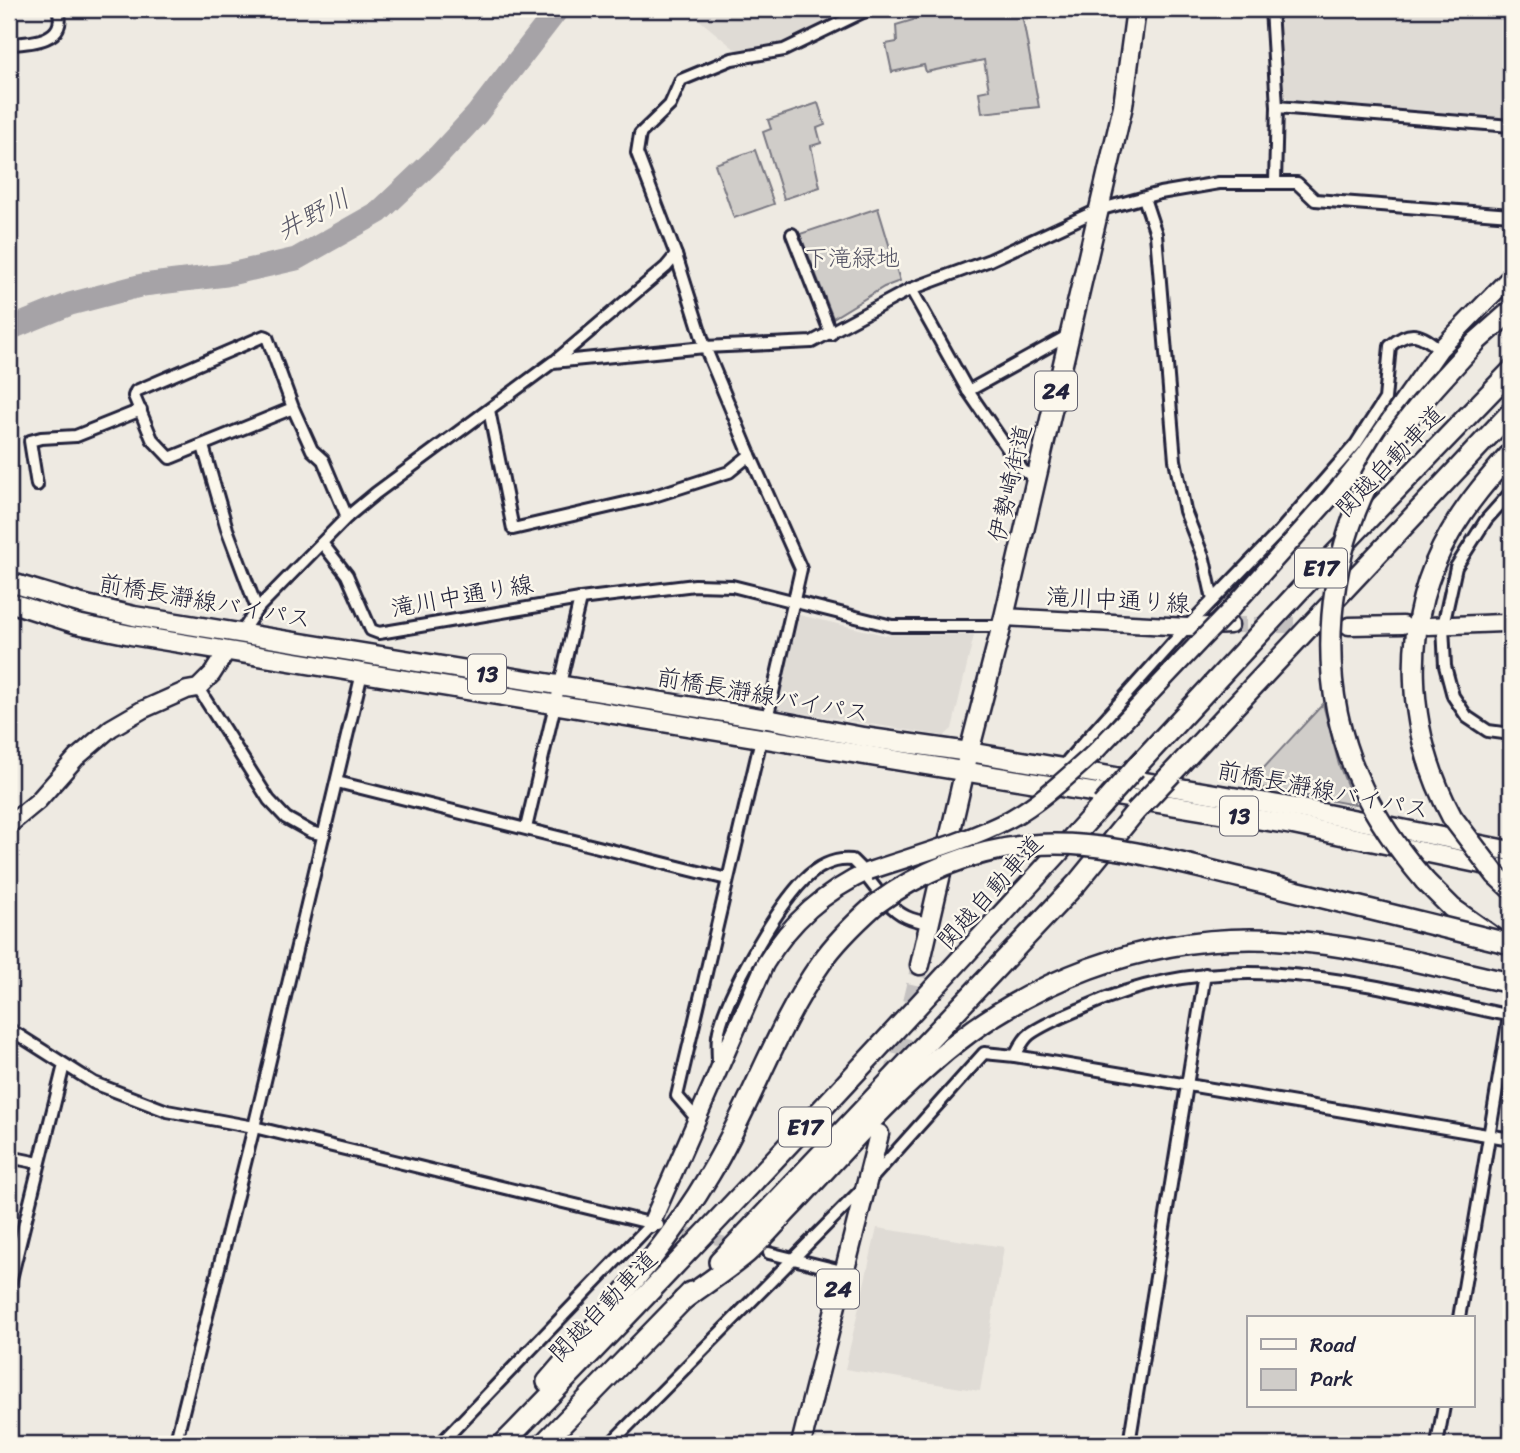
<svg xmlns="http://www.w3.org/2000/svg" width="1520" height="1453" font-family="Sriracha,'Klee One',sans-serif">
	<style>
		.built { fill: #dfdbd5 }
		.green { fill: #d0cdc9; stroke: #797882; stroke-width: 2 }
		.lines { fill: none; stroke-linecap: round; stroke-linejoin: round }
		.river { stroke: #a6a3a7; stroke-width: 23 }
		.street-tunnel { stroke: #c5c2c1; stroke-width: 10; stroke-dasharray: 10 5; stroke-linecap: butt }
		.secondary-tunnel { stroke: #c5c2c1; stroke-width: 16; stroke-dasharray: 16 8; stroke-linecap: butt }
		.primary-tunnel { stroke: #c5c2c1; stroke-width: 18; stroke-dasharray: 18 9; stroke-linecap: butt }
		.street-casing { stroke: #22223b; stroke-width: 16 }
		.secondary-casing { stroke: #22223b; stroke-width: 21 }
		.primary-casing { stroke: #22223b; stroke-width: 23 }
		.highway-casing { stroke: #22223b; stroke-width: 24 }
		.street { stroke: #fbf7ec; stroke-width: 10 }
		.secondary { stroke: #fbf7ec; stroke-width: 16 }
		.primary { stroke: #fbf7ec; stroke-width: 18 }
		.highway { stroke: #fbf7ec; stroke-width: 19 }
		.secondary-bridge-casing { stroke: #22223b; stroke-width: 21; stroke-linecap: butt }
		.highway-bridge-casing { stroke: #22223b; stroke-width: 24; stroke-linecap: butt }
		.secondary-bridge { stroke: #fbf7ec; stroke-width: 16 }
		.highway-bridge { stroke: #fbf7ec; stroke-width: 19 }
		.labels { text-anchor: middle; stroke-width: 5; stroke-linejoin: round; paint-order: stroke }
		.shield { fill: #fbf7ec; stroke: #636270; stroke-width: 2 }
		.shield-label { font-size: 23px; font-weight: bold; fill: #22223b }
		.park-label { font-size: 24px; fill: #565566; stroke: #fbf7ec }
		.street-label { font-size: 24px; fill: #22223b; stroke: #fbf7ec }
		.water-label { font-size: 26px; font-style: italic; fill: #575666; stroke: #fbf7ec }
	</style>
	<rect width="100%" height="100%" fill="#eeeae2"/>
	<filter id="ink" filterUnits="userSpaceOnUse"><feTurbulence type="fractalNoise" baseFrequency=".0143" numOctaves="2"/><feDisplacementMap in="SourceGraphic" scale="14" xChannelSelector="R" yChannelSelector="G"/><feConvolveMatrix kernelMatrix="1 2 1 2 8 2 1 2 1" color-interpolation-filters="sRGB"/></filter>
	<g filter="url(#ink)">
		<!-- built -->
		<g class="built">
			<polygon points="686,9 854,9 784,42 737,51"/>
			<polygon points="1279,9 1511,9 1511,122 1291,102 1282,92"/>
			<polygon points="795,614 885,635 974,635 952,729 944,736 778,709 774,704"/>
			<polygon points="877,1228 1004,1247 980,1391 845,1369"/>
		</g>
		<!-- green -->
		<g class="green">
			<polygon points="950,9 1021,9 1039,107 982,113 979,92 989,90 984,60 926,72 924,65 892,72 886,44 897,42 896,25"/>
			<polygon points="818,103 825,125 817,128 821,143 811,146 820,187 784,199 763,132 771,129 768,120"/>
			<polygon points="755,150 774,204 734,218 715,164"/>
			<polygon points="878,208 900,281 884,287 833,318 800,234"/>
			<polygon points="1323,704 1339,765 1355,805 1248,785"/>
		</g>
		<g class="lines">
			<!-- river -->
			<polyline class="river" points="9,329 70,304 143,285 226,275 296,259 379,212 439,155 477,114 558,9"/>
			<!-- street-tunnel -->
			<polyline class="street-tunnel" points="671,1228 769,1253"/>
			<!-- secondary-tunnel -->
			<polyline class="secondary-tunnel" points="1230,625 1319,625"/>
			<!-- primary-tunnel -->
			<polyline class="primary-tunnel" points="892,1081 920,965"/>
			<defs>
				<g id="street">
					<polyline points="1271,9 1277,107 1275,182"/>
					<path d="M9 44C32 43 68 41 58 9"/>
					<polyline points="1277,107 1511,126"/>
					<polyline points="1144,198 1156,234 1175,460 1185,511 1204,559 1213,600"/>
					<polyline points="792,234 831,334"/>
					<polyline points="911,289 968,391 1023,471 1035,476"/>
					<polyline points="555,361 666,267 676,255"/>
					<polyline points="968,391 1069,335"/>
					<polyline points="293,408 170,458 152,439 134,396 136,391 264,336 267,337 293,408 312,450 323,460 347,517"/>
					<polyline points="489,410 513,529 651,497 729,472 750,455"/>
					<polyline points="203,446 227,529 257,609"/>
					<polyline points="37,485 30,441 41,438 76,436 141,410"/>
					<polyline points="1511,492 1486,520 1456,567 1443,626 1445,666 1453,696 1467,717 1488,731 1511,734"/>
					<polyline points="322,543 347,575 371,630 379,633 580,599 695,585 732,586 892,626 1001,626"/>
					<polyline points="239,636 257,609 347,517 376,493 553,362 705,347 812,342 911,289 990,260 1098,210 1160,193 1219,183 1297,183 1315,200 1511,215"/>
					<polyline points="198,688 269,800 286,818 311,832 324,835"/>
					<polyline points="767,719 801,569 750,455 705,347 676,255 637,153 640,134 670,105 681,80 732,59 784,50 869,9"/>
					<path d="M1068 760 1187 627 1279 532 1356 444 1385 399 1390 346C1411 328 1420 334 1440 349"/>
					<polyline points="337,782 727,879"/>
					<polyline points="526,828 580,599"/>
					<polyline points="869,880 876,889"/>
					<path d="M887 902C900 916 911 920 929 923"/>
					<polyline points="9,1029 94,1083 167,1111 254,1127 658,1225"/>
					<path d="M1015 1056C1019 1049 1023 1039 1030 1034 1047 1022 1069 1014 1087 1006 1229 942 1368 985 1511 1016"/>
					<path d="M718 1064C718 1055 717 1045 718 1036 724 997 776 909 804 880 817 867 834 858 852 860L860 868"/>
					<polyline points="696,1118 677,1096 761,739"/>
					<polyline points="9,1157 39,1163"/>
					<polyline points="769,1253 842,1271"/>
					<polyline points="9,1287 64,1065"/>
					<polyline points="1459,1318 1511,1004"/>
					<polyline points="175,1444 254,1127 362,673"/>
					<polyline points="440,1444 651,1224"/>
					<polyline points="610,1444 865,1186 984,1053 1015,1056 1511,1139"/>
					<polyline points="1129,1444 1205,974"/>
					<polyline points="1437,1444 1444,1406"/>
				</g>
				<g id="secondary">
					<polyline points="1231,609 1331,497 1365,455 1440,349 1511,276"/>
					<polyline points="1004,617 1187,627 1230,625"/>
					<polyline points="1349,626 1403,625"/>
					<polyline points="1428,626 1503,623 1511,621"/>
					<polyline points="1094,753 1200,641"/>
					<polyline points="9,825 38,801 76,758 111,728 142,710 187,690 198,688 212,674 226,652"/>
					<path d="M651 1224 765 964C791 921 824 892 869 871"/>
				</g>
				<g id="primary">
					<polyline points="9,582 82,604 134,616 767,719 863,737 969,752 1302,809 1511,851"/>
					<polyline points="9,602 77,624 131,635 1293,825 1511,870"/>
					<polyline points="920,965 969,752 1004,617 1123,106 1136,9"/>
					<polyline points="801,1444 879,1134"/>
				</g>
				<g id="highway">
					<polyline points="1444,377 1477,341 1511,311"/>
					<polyline points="1135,768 1299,591 1511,371"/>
					<polyline points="1172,773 1511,412"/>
					<path d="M1452 817C1405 730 1399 621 1450 533 1467 503 1489 478 1511 453"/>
					<polyline points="1425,881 1452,908 1496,939"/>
					<polyline points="719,1262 1077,883 1135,812"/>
					<path d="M683 1300C705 1284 727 1270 747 1253 764 1238 779 1219 795 1203 837 1158 878 1111 924 1070 1020 981 1151 931 1282 940 1359 945 1436 967 1511 983"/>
					<path d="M547 1382C604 1315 665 1251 710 1174 751 1106 775 1028 821 963 836 941 855 923 875 905"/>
					<path d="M503 1444C707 1235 905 1021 1102 805"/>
					<polyline points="543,1444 691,1292"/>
				</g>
			</defs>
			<!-- street casing -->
			<use href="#street" class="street-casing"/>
			<!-- secondary casing -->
			<use href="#secondary" class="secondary-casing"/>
			<!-- primary casing -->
			<use href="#primary" class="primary-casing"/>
			<!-- highway casing -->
			<use href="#highway" class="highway-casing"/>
			<!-- street -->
			<use href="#street" class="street"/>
			<!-- secondary -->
			<use href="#secondary" class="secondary"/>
			<!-- primary -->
			<use href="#primary" class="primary"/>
			<!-- highway -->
			<use href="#highway" class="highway"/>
			<defs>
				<g id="secondary-bridge">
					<polyline points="1200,641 1231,609"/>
					<path d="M869 871C916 855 966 842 1010 819 1041 802 1068 776 1094 753"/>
				</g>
				<g id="highway-bridge">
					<polyline points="1102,805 1135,768"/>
					<polyline points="1135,812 1172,773"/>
					<polyline points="1452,817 1496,875 1511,889"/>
					<path d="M1425 881C1401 853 1379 823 1363 789 1311 681 1324 548 1388 448 1404 422 1424 399 1444 377"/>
					<path d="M875 905C922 870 973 850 1032 845 1102 839 1174 862 1242 878 1332 900 1421 922 1511 944"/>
				</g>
			</defs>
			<!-- secondary-bridge casing -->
			<use href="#secondary-bridge" class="secondary-bridge-casing"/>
			<!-- highway-bridge casing -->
			<use href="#highway-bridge" class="highway-bridge-casing"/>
			<!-- secondary-bridge -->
			<use href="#secondary-bridge" class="secondary-bridge"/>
			<!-- highway-bridge -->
			<use href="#highway-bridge" class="highway-bridge"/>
		</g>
	</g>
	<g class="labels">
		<!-- shield labels -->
		<g class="shield">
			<rect x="1035" y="371.5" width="42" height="39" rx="5"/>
			<rect x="1295" y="548.5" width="52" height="39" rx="5"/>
			<rect x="468" y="654.5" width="38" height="39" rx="5"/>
			<rect x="1220" y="796.5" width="38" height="39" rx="5"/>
			<rect x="779" y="1107.5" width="52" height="39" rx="5"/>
			<rect x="817" y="1269.5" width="42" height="39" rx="5"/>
		</g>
		<g class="shield-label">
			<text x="1056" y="399">24</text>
			<text x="1321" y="576">E17</text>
			<text x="487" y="682">13</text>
			<text x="1239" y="824">13</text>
			<text x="805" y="1135">E17</text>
			<text x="838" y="1297">24</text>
		</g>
		<!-- park labels -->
		<g class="park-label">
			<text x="852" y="266">下滝緑地</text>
		</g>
		<!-- street labels -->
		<g class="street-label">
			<text transform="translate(1390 461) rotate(-46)" y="8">関越自動車道</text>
			<text transform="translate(1010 483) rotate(-77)" y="8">伊勢崎街道</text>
			<text transform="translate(462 596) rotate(-10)" y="8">滝川中通り線</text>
			<text transform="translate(1118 600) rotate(3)" y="8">滝川中通り線</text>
			<text transform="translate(205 601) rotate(10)" y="8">前橋長瀞線バイパス</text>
			<text transform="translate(763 695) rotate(10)" y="8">前橋長瀞線バイパス</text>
			<text transform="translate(1323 790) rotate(11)" y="8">前橋長瀞線バイパス</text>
			<text transform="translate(990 892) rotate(-48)" y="8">関越自動車道</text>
			<text transform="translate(603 1306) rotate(-46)" y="8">関越自動車道</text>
		</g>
		<!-- water labels -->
		<g class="water-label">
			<text transform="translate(313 214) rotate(-27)" y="9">井野川</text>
		</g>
	</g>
	<!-- margin -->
	<rect width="1520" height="1453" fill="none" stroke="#fbf7ec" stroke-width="35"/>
	<rect x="18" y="18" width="1485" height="1418" fill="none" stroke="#22223b" stroke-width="2.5" filter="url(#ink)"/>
	<!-- legend -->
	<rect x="1247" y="1316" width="228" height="91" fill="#fbf7ec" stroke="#a4a2a5" stroke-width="2"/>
	<rect x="1261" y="1339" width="35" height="10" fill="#fbf7ec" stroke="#a4a2a5" stroke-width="2"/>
	<text x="1310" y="1352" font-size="21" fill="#22223b">Road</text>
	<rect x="1261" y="1369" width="35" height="21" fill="#d0cdc9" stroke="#a4a2a5" stroke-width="2"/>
	<text x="1310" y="1386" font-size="21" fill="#22223b">Park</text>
</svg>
